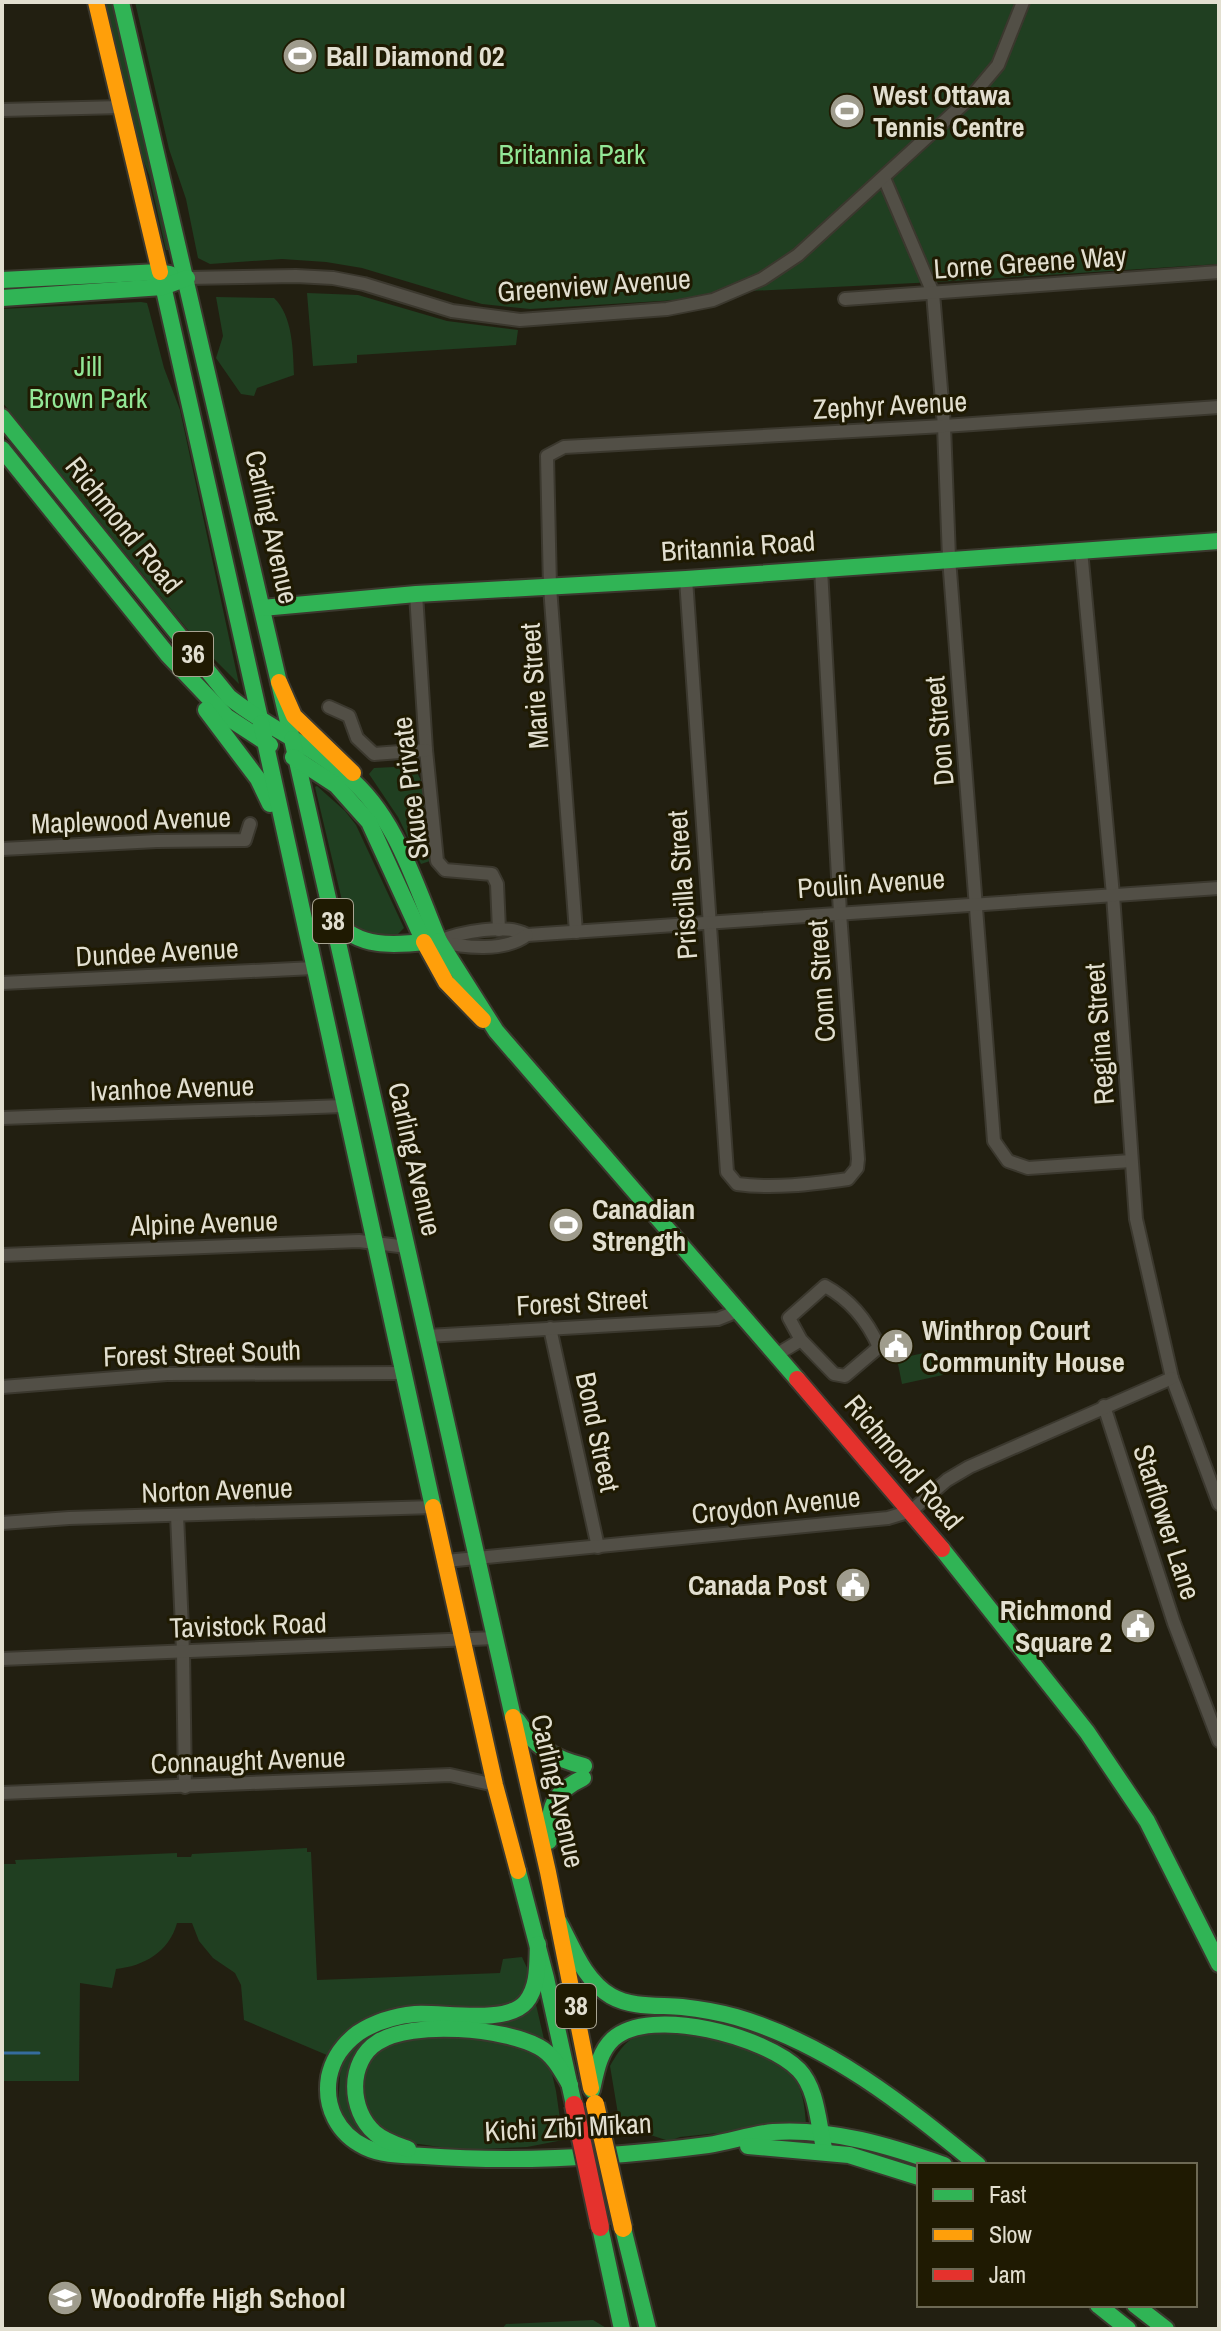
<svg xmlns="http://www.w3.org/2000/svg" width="1221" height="2331" font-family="'Archivo Narrow',sans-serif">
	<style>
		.green { fill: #203f21 }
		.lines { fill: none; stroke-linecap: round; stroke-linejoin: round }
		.stream { stroke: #356c9e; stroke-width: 3 }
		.street-casing { stroke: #3b382e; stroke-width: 16 }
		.fast-casing { stroke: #3b382e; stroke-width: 20 }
		.slow-casing { stroke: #3b382e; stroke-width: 20 }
		.jam-casing { stroke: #3b382e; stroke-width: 20 }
		.street { stroke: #524f46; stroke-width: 12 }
		.fast { stroke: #30b455; stroke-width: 16 }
		.slow { stroke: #ff9f0a; stroke-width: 16 }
		.jam { stroke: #e5322d; stroke-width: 16 }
		.slow-bridge-casing { stroke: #3b382e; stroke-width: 22; stroke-linecap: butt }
		.jam-bridge-casing { stroke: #3b382e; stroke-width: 22; stroke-linecap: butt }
		.slow-bridge { stroke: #ff9f0a; stroke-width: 18 }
		.jam-bridge { stroke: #e5322d; stroke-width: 18 }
		.labels { text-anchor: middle; stroke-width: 6; stroke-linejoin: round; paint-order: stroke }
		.shield { fill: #1f1a02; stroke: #a8a492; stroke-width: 2 }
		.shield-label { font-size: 26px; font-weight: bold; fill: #e2dfd0 }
		.poi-label { font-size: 28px; font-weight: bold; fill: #e2dfd0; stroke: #1f1a02; text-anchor: start }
		.park-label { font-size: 28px; fill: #92e796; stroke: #1f1a02 }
		.street-label { font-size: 28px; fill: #e2dfd0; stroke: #1f1a02 }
	</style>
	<rect width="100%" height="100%" fill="#221f11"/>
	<!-- green -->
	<g class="green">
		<polygon points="104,2 113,2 171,244 170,250 166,250 149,175 136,140"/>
		<polygon points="135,2 1219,2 1219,264 936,282 710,293 677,300 530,309 482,304 362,268 326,262 282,259 210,264 198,258 186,199 169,149"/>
		<polygon points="307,293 358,295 447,321 518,330 516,345 357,355 357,363 313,366"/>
		<path d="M216 297 274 298C293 316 293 351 294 375L257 388 254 396 241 394 216 358 223 336Z"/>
		<polygon points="141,302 147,303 149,310 164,368 180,410 239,684 201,646 2,402 2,309"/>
		<polygon points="414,766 424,787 433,860 421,864 398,817 369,774 374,768"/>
		<polygon points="317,786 345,811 356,825 404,928 398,934 363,935 349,930 315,787"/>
		<polygon points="937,1350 943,1375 902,1384 897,1359"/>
		<path d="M307 1848V1852H311L317 1980 500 1973 503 1959 522 1957 528 1970 556 2091 563 2140 527 2147 460 2150 419 2144 372 2143 361 2137 338 2108 341 2061 244 2020 241 1985 235 1973 213 1958 199 1941 192 1923H177C169 1952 144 1966 116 1969L112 1988 80 1983 79 2081H2V1864H16L15 1860 177 1853V1857H191L192 1854Z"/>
		<path d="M660 2031C703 2038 777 2042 799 2087 804 2099 805 2111 806 2124L680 2137 669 2141 638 2131 621 2132 610 2066C624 2042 631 2034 660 2031Z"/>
		<polygon points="593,2320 608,2329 502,2329 506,2324"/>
	</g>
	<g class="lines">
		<!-- stream -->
		<polyline class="stream" points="2,2053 39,2053"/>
		<defs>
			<g id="street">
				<polyline points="2,110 122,107"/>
				<polyline points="884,178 933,293 944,426 949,558 994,1141 1008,1161 1028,1168 1131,1161"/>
				<polyline points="187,278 296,276 333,278 364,284 452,311 520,320 667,309 713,300 762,279 798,255 972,96 998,65 1023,2"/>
				<polyline points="845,299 1219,272"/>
				<polyline points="1081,550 1113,895 1136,1219 1172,1378 1219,1504"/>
				<path d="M686 579 727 1172 737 1184C773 1189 812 1184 848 1179L857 1168 858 1159 840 913 821 569"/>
				<polyline points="416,594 426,750 437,861 445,870 492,874 497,884 499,930"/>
				<polyline points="329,707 349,716 357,738 374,754 426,750"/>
				<polyline points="2,849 157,841 245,840 250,824"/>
				<polyline points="576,932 550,587 547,456 564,447 944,426 1219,407"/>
				<path d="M439 941C461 932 506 923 527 935L1219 888"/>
				<path d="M439 941C464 948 505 952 527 935"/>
				<polyline points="2,983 314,968"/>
				<polyline points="2,1118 344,1106"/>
				<polyline points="2,1255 359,1241 407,1247"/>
				<polyline points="550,1328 598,1547"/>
				<polyline points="427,1336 718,1319 738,1311"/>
				<path d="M776 1355 801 1340 834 1374 845 1376 879 1347C868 1322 851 1300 825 1286L789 1318 801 1340"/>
				<polyline points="2,1387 167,1374 404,1373"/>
				<polyline points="1104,1406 1174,1623 1219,1741"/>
				<polyline points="177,1515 183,1651 185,1787"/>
				<polyline points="2,1523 69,1518 434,1507"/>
				<polyline points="446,1561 888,1518 911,1511 947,1480 969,1467 1172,1378"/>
				<polyline points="2,1659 495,1638"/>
				<polyline points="2,1793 450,1775 495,1785"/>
			</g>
			<g id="fast">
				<polyline points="121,2 292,739"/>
				<polyline points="160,272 261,723"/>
				<polyline points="2,280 159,272 170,274"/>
				<polyline points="2,298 163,287 187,278"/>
				<path d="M2 417 229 697C266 727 311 745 347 776 396 816 415 884 439 941 402 944 361 952 335 920"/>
				<polyline points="2,449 168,655 227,717 270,745"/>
				<polyline points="262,608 416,594 686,579 1219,541"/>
				<polyline points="206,710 258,779 270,804"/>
				<polyline points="261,723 433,1507"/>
				<polyline points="292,739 513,1717"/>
				<polyline points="293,757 336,785 369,822 424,942"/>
				<polyline points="439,941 496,1031 797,1379"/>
				<polyline points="942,1549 1087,1732 1147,1821 1219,1964"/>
				<path d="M517 1720C534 1746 554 1759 584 1766"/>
				<path d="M549 1841C549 1808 551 1793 583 1778"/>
				<polyline points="518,1871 546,1978 574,2105"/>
				<path d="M559 1922C573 1948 584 1980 611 1996 632 2008 659 2005 682 2007 700 2009 718 2012 736 2017 829 2044 904 2105 978 2165"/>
				<path d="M538 1944C537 1963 539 1986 526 2002 507 2025 443 2012 415 2014 394 2016 375 2022 358 2033 342 2045 333 2058 329 2077 324 2107 338 2134 365 2147 384 2156 404 2155 424 2156 516 2163 616 2157 708 2145 730 2142 751 2134 773 2132 832 2128 890 2146 944 2165"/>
				<path d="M592 2090C596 2072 599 2052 613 2039 651 2005 767 2037 799 2070 818 2090 818 2126 825 2152"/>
				<polyline points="748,2146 849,2155 919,2177"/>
				<path d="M408 2149C397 2145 384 2141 375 2133 349 2111 347 2061 378 2042 412 2020 505 2028 539 2047 554 2055 562 2072 570 2085"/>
				<polyline points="600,2227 622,2329"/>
				<polyline points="623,2228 648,2329"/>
				<polyline points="1098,2305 1128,2329"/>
				<polyline points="1135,2305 1166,2329"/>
			</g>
			<g id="slow">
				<polyline points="96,2 160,272"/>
				<polyline points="279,682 294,716 353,773"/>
				<polyline points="424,942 446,982 483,1020"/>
				<polyline points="433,1507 495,1785 518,1871"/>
				<polyline points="513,1717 548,1872 591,2088"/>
			</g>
			<polyline id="jam" points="797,1379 942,1549"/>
		</defs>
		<!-- street casing -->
		<use href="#street" class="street-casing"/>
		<!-- fast casing -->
		<use href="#fast" class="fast-casing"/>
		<!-- slow casing -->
		<use href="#slow" class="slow-casing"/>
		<!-- jam casing -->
		<use href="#jam" class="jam-casing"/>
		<!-- street -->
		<use href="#street" class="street"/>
		<!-- fast -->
		<use href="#fast" class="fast"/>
		<!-- slow -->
		<use href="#slow" class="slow"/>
		<!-- jam -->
		<use href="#jam" class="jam"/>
		<defs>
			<polyline id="slow-bridge" points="595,2104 623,2228"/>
			<polyline id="jam-bridge" points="574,2105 600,2227"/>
		</defs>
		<!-- slow-bridge casing -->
		<use href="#slow-bridge" class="slow-bridge-casing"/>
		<!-- jam-bridge casing -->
		<use href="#jam-bridge" class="jam-bridge-casing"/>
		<!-- slow-bridge -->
		<use href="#slow-bridge" class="slow-bridge"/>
		<!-- jam-bridge -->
		<use href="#jam-bridge" class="jam-bridge"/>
	</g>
	<!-- icons -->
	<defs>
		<symbol id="stadium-disc" viewBox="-11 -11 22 22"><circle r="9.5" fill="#9f9c8d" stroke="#1f1a02"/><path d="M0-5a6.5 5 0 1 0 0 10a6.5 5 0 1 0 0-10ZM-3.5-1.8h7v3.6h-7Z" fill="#fff"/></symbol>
		<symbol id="civic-disc" viewBox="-11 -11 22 22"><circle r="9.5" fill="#9f9c8d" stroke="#1f1a02"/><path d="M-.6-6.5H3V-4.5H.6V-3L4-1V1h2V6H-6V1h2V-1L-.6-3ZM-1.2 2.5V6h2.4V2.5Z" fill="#fff"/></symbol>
		<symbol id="school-disc" viewBox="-11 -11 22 22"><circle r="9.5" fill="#9f9c8d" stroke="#1f1a02"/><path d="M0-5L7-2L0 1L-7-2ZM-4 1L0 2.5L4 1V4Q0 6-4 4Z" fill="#fff"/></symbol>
	</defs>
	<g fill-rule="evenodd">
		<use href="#stadium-disc" x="280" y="36" width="40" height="40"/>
		<use href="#stadium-disc" x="827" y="91" width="40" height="40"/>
		<use href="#stadium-disc" x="546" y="1205" width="40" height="40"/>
		<use href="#civic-disc" x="876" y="1326" width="40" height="40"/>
		<use href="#civic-disc" x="833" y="1565" width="40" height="40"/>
		<use href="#civic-disc" x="1118" y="1606" width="40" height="40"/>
		<use href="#school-disc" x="45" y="2278" width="40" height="40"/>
	</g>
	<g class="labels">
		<!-- shield labels -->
		<g class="shield">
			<rect x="173" y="632" width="40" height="44" rx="6"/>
			<rect x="313" y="899" width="40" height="44" rx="6"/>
			<rect x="556" y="1984" width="40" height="44" rx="6"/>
		</g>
		<g class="shield-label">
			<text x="193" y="663">36</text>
			<text x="333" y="930">38</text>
			<text x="576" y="2015">38</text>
		</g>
		<!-- poi labels -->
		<g class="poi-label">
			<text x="326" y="66">Ball Diamond 02</text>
			<text x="873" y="105">West Ottawa<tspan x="873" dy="32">Tennis Centre</tspan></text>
			<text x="592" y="1219">Canadian<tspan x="592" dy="32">Strength</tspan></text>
			<text x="922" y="1340">Winthrop Court<tspan x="922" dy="32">Community House</tspan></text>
			<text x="827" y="1595" text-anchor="end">Canada Post</text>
			<text x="1112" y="1620" text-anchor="end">Richmond<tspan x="1112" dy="32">Square 2</tspan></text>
			<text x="91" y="2308">Woodroffe High School</text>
		</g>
		<!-- park labels -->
		<g class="park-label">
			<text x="572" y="164">Britannia Park</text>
			<text x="88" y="376">Jill<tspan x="88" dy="32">Brown Park</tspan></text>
		</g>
		<!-- street labels -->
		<g class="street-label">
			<text transform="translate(1030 262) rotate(-4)" y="10">Lorne Greene Way</text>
			<text transform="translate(594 285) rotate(-4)" y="10">Greenview Avenue</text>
			<text transform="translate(890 405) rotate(-3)" y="10">Zephyr Avenue</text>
			<text transform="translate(124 525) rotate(51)" y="10">Richmond Road</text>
			<text transform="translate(272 527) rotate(77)" y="10">Carling Avenue</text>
			<text transform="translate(738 546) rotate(-4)" y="10">Britannia Road</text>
			<text transform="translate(534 686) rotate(-94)" y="10">Marie Street</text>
			<text transform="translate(939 731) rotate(-95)" y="10">Don Street</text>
			<text transform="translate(410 788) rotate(-97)" y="10">Skuce Private</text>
			<text transform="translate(131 820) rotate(-2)" y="10">Maplewood Avenue</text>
			<text transform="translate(871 883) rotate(-4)" y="10">Poulin Avenue</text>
			<text transform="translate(682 885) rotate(-94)" y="10">Priscilla Street</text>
			<text transform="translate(157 952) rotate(-3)" y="10">Dundee Avenue</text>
			<text transform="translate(821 981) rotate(-94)" y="10">Conn Street</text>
			<text transform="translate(1099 1034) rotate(-94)" y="10">Regina Street</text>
			<text transform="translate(172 1088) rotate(-2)" y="10">Ivanhoe Avenue</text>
			<text transform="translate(415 1159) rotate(77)" y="10">Carling Avenue</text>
			<text transform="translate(204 1223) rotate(-2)" y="10">Alpine Avenue</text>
			<text transform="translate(582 1302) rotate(-3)" y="10">Forest Street</text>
			<text transform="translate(202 1353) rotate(-2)" y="10">Forest Street South</text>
			<text transform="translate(598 1432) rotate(78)" y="10">Bond Street</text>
			<text transform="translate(904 1462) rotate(50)" y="10">Richmond Road</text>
			<text transform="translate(217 1490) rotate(-2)" y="10">Norton Avenue</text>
			<text transform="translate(776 1505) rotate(-6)" y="10">Croydon Avenue</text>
			<text transform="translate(1167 1522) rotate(72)" y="10">Starflower Lane</text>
			<text transform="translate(248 1625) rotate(-2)" y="10">Tavistock Road</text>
			<text transform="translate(248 1760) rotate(-2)" y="10">Connaught Avenue</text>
			<text transform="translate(558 1791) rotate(77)" y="10">Carling Avenue</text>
			<text transform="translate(568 2127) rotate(-3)" y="10">Kichi Zībī Mīkan</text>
		</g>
	</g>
	<!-- border -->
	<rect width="1221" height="2331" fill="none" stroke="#e2dfd0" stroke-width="8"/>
	<!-- legend -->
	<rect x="917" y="2163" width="280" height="144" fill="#1f1a02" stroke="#6d6954" stroke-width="2"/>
	<rect x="933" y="2189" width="40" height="12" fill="#30b455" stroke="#6d6954" stroke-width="2"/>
	<text x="989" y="2203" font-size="24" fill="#e2dfd0">Fast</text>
	<rect x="933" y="2229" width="40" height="12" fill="#ff9f0a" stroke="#6d6954" stroke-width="2"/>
	<text x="989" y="2243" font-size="24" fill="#e2dfd0">Slow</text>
	<rect x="933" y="2269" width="40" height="12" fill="#e5322d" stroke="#6d6954" stroke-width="2"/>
	<text x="989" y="2283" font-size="24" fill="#e2dfd0">Jam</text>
</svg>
